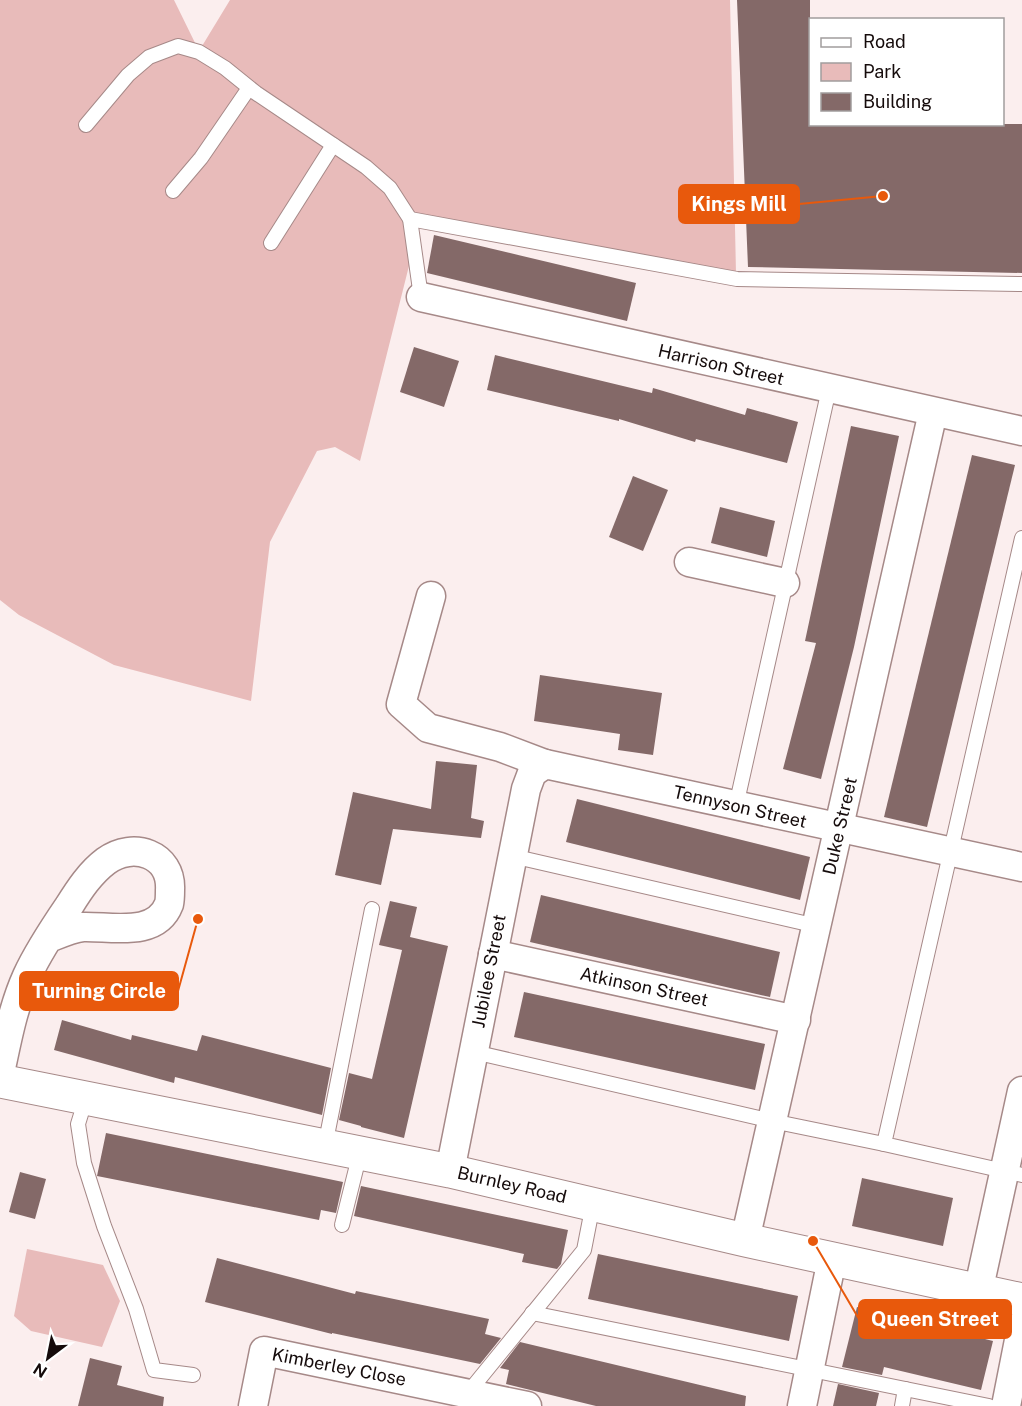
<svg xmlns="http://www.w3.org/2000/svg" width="1022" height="1406" font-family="'Public Sans',sans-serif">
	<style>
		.green { fill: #e8bbba }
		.building { fill: #846968 }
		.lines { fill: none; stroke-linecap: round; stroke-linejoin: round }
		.lane-casing { stroke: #a68988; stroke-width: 16 }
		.street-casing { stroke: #a68988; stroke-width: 31 }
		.secondary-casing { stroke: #a68988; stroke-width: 35 }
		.lane { stroke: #fff; stroke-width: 14 }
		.street { stroke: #fff; stroke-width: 28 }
		.secondary { stroke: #fff; stroke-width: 33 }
		.labels { text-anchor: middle; stroke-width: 4.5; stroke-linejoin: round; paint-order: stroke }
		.street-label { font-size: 18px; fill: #150b0b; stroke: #fff }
		.leader { fill: none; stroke: #e8590c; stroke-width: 2 }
		.callout-dot { fill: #e8590c; stroke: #fff; stroke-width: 2 }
		.callout { fill: #e8590c; stroke: #e8590c; stroke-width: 2 }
		.callout-label { font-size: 20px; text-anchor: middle; font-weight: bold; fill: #fff }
	</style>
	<rect width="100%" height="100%" fill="#fbeeee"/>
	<!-- green -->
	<g class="green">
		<polygon points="0,0 174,0 199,51 230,0 730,0 736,273 419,226 360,461 335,447 317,451 270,542 251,701 114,665 19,615 0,600"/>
		<polygon points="27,1249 103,1265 120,1301 102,1347 31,1331 14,1316"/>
	</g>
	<!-- building -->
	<g class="building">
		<polygon points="737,0 810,0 810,124 1022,124 1022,273 748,267"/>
		<polygon points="434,235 636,283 627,321 427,273"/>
		<polygon points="414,347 459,361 444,407 400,392"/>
		<polygon points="495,355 652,393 653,388 745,415 747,408 798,422 787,463 696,439 695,442 619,419 619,421 487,390"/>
		<polygon points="851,426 899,436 854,647 821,779 783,769 816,643 805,641"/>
		<polygon points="972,455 1015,465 927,827 884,817"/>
		<polygon points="633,476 668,490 643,551 609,537"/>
		<polygon points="720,507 775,521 767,557 711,543"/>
		<polygon points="540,675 662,693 653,755 618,750 620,734 534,721"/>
		<polygon points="436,761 477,765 471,818 484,821 481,838 393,829 381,885 335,875 353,792 431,809"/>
		<polygon points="577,799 810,857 800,900 566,842"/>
		<polygon points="541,895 780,952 770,997 530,942"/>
		<polygon points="390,901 417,907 410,937 448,946 404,1138 361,1127 361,1126 339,1120 349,1073 372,1079 402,950 379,945"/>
		<polygon points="524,992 765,1044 755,1090 514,1037"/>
		<polygon points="62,1020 131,1040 132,1035 197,1051 202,1035 331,1068 322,1115 175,1077 174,1083 54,1050"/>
		<polygon points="106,1133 343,1182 336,1213 321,1210 319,1220 97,1176"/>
		<polygon points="20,1172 46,1179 35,1219 9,1212"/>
		<polygon points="862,1178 953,1198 943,1246 852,1226"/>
		<polygon points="361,1186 568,1230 561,1264 557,1269 522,1262 524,1254 354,1216"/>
		<polygon points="598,1254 798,1296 789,1341 588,1299"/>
		<polygon points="217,1258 355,1294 356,1291 489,1319 485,1334 501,1338 480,1364 332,1333 332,1334 205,1302"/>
		<polygon points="857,1307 993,1341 981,1390 884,1367 882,1375 842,1367"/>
		<polygon points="520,1342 746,1396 745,1406 596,1406 506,1384 509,1370 500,1368"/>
		<polygon points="90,1358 122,1366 117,1385 164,1397 163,1406 78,1406"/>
		<polygon points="838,1384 879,1393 876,1406 833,1406"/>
	</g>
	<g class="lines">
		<defs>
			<g id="lane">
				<polyline points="86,125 128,75 149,57 178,46 199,52 225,68 256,93 366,167 390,188 410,219 421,297"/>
				<polyline points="173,191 201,158 249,88"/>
				<polyline points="410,219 737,279 1022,284"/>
				<polyline points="271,243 333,145"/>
				<polyline points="1022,538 884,1144 1022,1175"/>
				<polyline points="736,806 829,389"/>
				<polyline points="512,856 817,926"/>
				<polyline points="474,1052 772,1121 884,1144"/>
				<polyline points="86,1098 78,1124 84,1163 104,1226 136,1309 154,1370 193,1375"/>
				<polyline points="325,1146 372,909"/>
				<polyline points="342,1225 360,1153"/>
				<polyline points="532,1313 989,1406"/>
				<polyline points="467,1394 584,1250 593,1204"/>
				<polyline points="902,1406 905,1389"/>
			</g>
			<g id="street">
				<polyline points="421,297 1022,431"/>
				<polyline points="689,562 785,583"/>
				<polyline points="431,596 401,704 428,728 500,747 545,764"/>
				<polyline points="493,954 796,1020"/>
				<path d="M0 1073C7 1040 13 1007 27 976 38 952 54 928 69 906 79 890 90 873 106 861 133 841 172 854 170 890 170 894 170 900 169 904 156 938 111 926 83 927 72 928 59 934 49 938"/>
				<polyline points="450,1171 526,789 532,773 545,764 1022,867"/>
				<polyline points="745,1240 933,412"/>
				<polyline points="978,1292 1022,1091"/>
				<polyline points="253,1406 264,1351 527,1406"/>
				<polyline points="802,1406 832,1259"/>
				<polyline points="1006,1406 1022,1325"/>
			</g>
			<polyline id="secondary" points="0,1081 450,1171 745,1240 1022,1300"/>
		</defs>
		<!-- lane casing -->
		<use href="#lane" class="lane-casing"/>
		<!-- street casing -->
		<use href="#street" class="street-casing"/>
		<!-- secondary casing -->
		<use href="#secondary" class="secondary-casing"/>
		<!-- lane -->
		<use href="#lane" class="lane"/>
		<!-- street -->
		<use href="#street" class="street"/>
		<!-- secondary -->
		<use href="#secondary" class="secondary"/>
	</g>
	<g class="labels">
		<!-- street labels -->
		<g class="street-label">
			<text transform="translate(721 365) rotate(13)" y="6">Harrison Street</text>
			<text transform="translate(740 807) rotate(13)" y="6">Tennyson Street</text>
			<text transform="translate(840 826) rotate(-77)" y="6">Duke Street</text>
			<text transform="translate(489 971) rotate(-79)" y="6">Jubilee Street</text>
			<text transform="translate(644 987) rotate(12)" y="6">Atkinson Street</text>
			<text transform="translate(512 1185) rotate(13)" y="6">Burnley Road</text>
			<text transform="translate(339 1367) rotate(11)" y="6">Kimberley Close</text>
		</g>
	</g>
	<!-- callouts -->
	<path class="leader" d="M883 196L799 204M198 919L178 991M813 1241L859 1319"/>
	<g class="callout-dot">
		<circle cx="883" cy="196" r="6"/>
		<circle cx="198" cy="919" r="6"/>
		<circle cx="813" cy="1241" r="6"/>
	</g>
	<g class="callout">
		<rect x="679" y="185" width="120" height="38" rx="6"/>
		<rect x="20" y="972" width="158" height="38" rx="6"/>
		<rect x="859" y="1300" width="152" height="38" rx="6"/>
	</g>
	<g class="callout-label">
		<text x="739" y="211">Kings Mill</text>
		<text x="99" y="998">Turning Circle</text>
		<text x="935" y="1326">Queen Street</text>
	</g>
	<!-- legend -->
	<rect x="809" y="18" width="195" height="108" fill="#ffffff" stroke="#a19d9d" stroke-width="1.5"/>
	<rect x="821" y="38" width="30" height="9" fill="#ffffff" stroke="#a19d9d" stroke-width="1.5"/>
	<text x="863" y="48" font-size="18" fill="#150b0b">Road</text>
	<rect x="821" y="63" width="30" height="18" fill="#e8bbba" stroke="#a19d9d" stroke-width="1.5"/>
	<text x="863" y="78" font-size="18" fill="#150b0b">Park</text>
	<rect x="821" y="93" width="30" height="18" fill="#846968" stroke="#a19d9d" stroke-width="1.5"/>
	<text x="863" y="108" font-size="18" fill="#150b0b">Building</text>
	<!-- north arrow -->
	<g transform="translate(48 1358) rotate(212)" stroke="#ffffff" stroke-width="4.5" paint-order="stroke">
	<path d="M0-4.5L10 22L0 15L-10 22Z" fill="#150b0b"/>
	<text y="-9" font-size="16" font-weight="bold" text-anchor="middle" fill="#150b0b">N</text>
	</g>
</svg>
